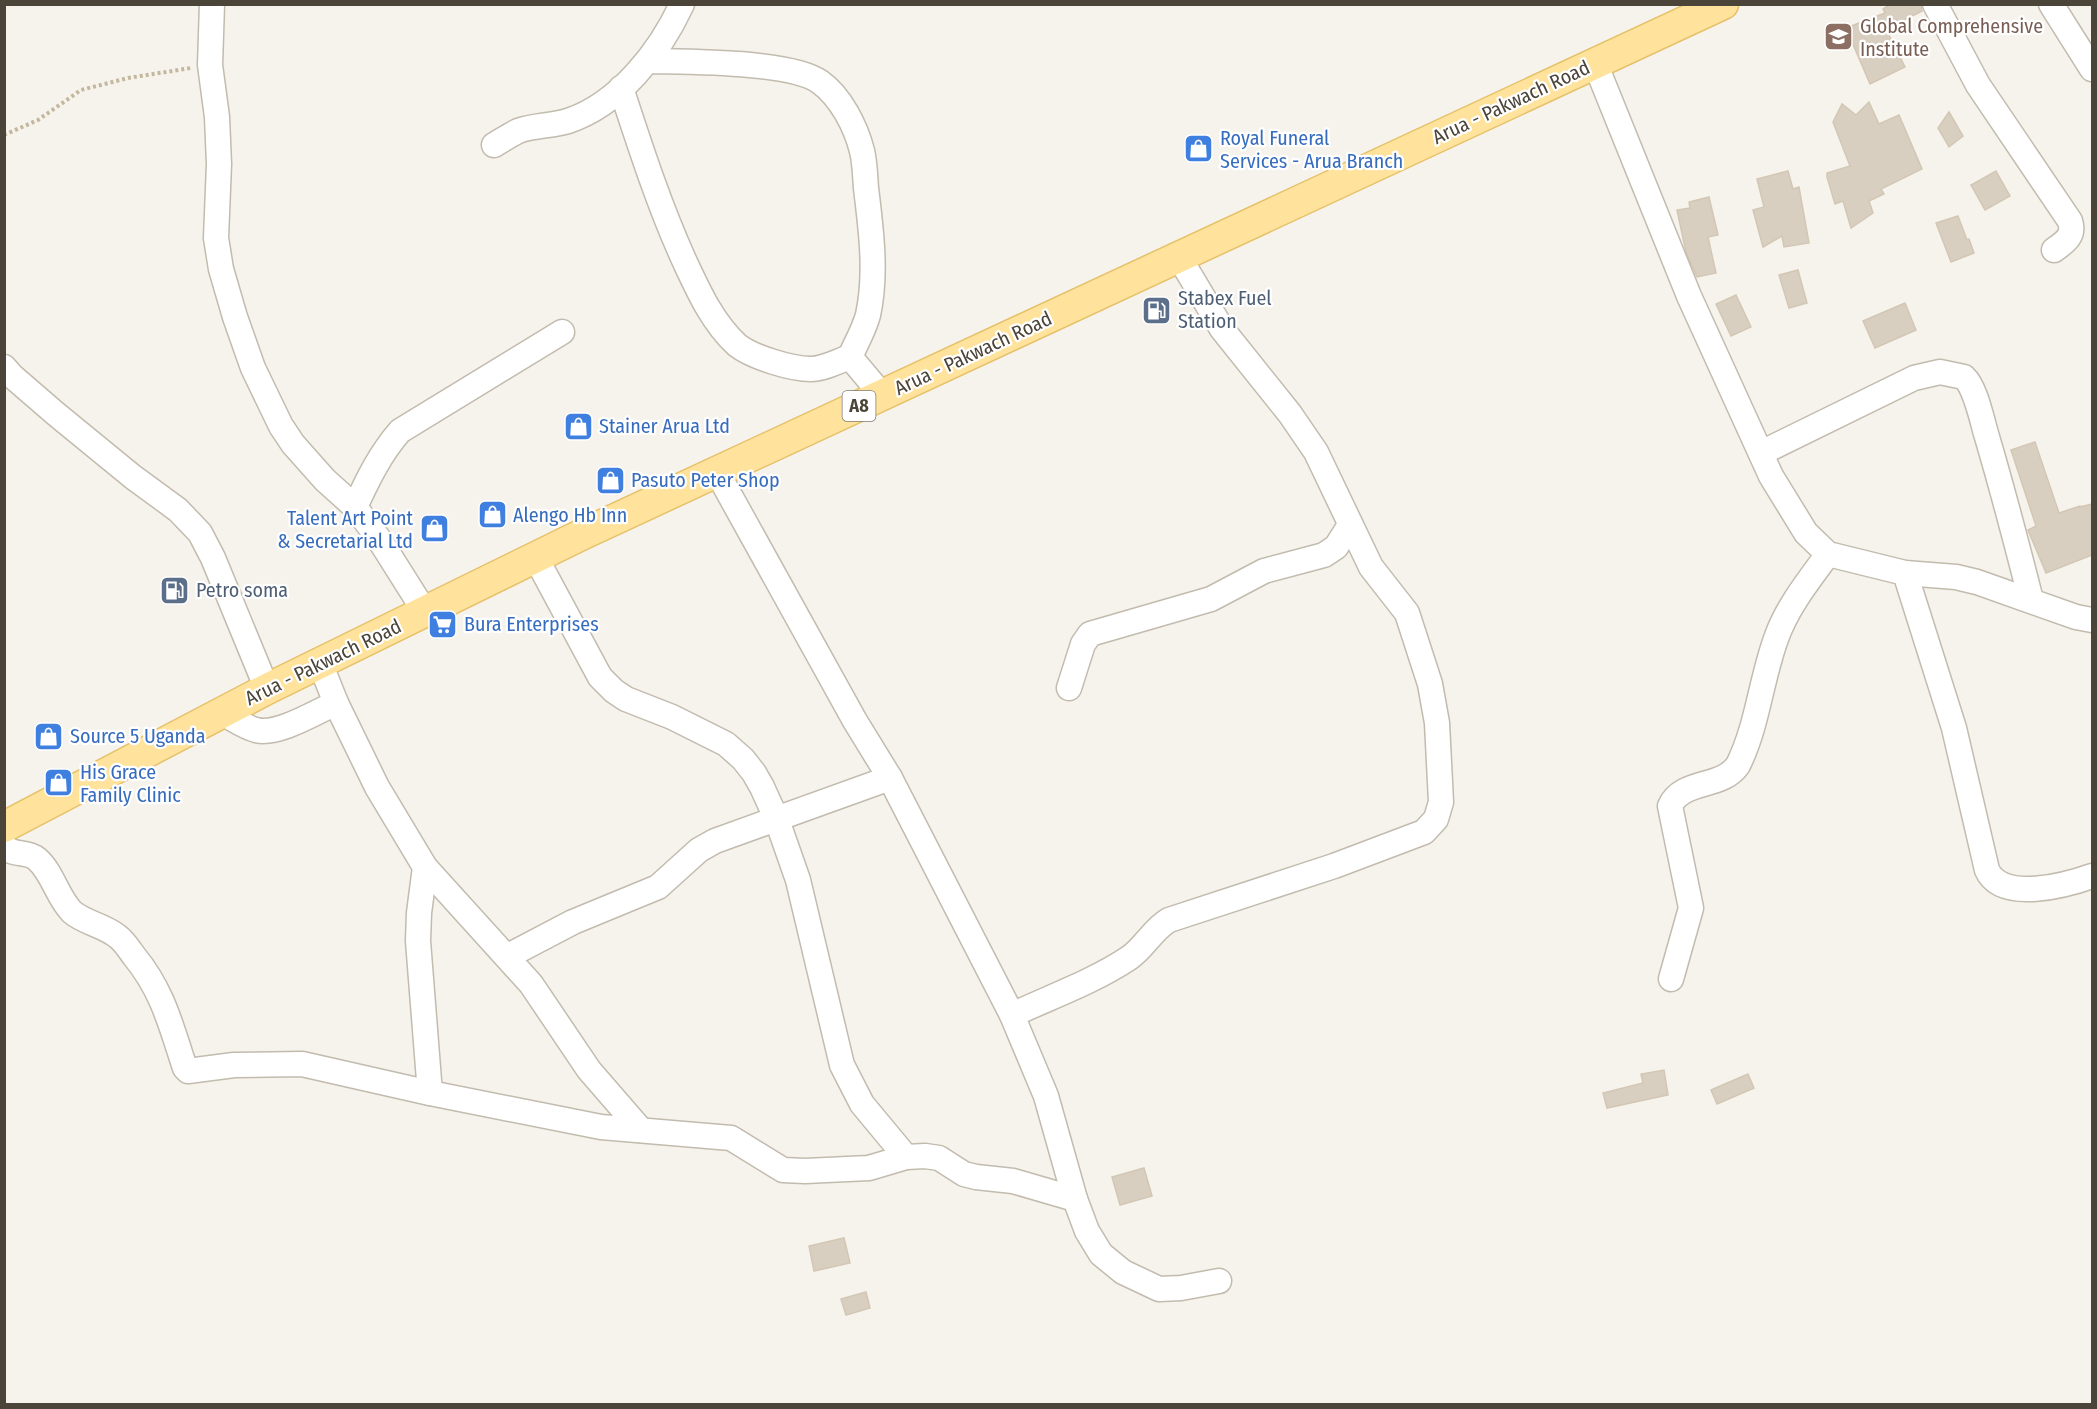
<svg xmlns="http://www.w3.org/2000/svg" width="2097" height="1409" font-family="'Fira Sans Condensed',sans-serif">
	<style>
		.building { fill: #d8cfc1; stroke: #d3c7b4; stroke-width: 1.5 }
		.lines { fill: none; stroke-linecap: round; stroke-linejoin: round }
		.minor-casing { stroke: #c2bbae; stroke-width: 27 }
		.major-casing { stroke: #e6c16a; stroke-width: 33 }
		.path { stroke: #c4b79f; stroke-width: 4; stroke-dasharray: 3 3; stroke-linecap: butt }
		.minor { stroke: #fff; stroke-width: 24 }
		.major { stroke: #ffe39c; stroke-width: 30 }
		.labels { text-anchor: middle; stroke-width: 4.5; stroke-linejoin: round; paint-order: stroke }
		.shield { fill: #fff; stroke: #817c74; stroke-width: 1.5 }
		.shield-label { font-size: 18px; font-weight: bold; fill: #4b4439 }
		.education-label { font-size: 20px; fill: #785e54; stroke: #fff; text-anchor: start }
		.street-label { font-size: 20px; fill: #4b4439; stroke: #fff }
		.shop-label { font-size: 20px; fill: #366cbe; stroke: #fff; text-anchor: start }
		.service-label { font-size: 20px; fill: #4e5e75; stroke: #fff; text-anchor: start }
	</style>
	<rect width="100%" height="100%" fill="#f6f3ec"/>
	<!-- building -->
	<g class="building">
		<polygon points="1891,4 1921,4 1922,11 1886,29 1905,67 1870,84 1846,28 1885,13 1883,9"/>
		<polygon points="1869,102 1879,124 1899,115 1922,169 1881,189 1884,194 1869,201 1873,213 1851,228 1843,201 1835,204 1827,177 1827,173 1850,166 1833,122 1842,104 1856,115"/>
		<polygon points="1949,112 1963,136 1949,147 1938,128"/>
		<polygon points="1788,171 1793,189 1799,187 1809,243 1784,247 1782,236 1763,247 1753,210 1764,207 1757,179"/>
		<polygon points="1996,171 2010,196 1985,210 1971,185"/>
		<polygon points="1709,197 1718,235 1708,237 1716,273 1697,277 1686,252 1677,210 1690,208 1689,202"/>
		<polygon points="1958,216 1967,240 1969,239 1974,253 1951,262 1936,223"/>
		<polygon points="1798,270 1807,303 1789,308 1779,275"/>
		<polygon points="1736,295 1751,327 1731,336 1716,304"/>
		<polygon points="1905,303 1916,330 1875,348 1863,321"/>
		<polygon points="2035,442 2059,513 2080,506 2080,507 2092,504 2092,555 2046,573 2028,530 2036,526 2011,450"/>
		<polygon points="1664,1070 1668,1095 1607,1108 1603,1093 1643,1083 1641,1074"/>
		<polygon points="1748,1074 1754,1088 1717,1104 1711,1090"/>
		<polygon points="1144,1168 1152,1196 1120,1205 1112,1177"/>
		<polygon points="844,1238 850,1263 814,1271 809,1246"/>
		<polygon points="866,1292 870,1308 846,1315 841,1299"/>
	</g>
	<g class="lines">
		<defs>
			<g id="minor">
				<polyline points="212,4 210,65 217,117 219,164 216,238 221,269 235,317 253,368 281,426 293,444 325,480 355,507 379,539 425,612"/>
				<path d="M1935 4 1978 85 2070 221C2075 236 2065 242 2054 250"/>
				<polyline points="2051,4 2092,69"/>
				<path d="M649 61C687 62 791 61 820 82 841 97 856 127 862 151 865 163 865 176 866 188 871 229 877 274 868 315 864 330 856 343 850 357"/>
				<polyline points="1595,63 1689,296 1771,476 1806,533 1828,554 1905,573 1956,577 1977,582 2076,617 2092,620"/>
				<path d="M621 88C640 146 659 205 684 260 698 290 712 322 737 345 752 357 791 369 811 369 824 369 838 361 850 357L882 395"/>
				<path d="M494 145C501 141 510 135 518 131 534 125 552 126 568 121 619 104 660 52 682 4"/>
				<polyline points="4,367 12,376 56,414 133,477 178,510 200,533 213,558 267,689"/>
				<path d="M1761 453 1914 378 1940 372 1964 377C1976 388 1982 421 1987 437 2003 491 2017 545 2031 600"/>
				<polyline points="717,472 855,721 890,778 1012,1015 1046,1096 1075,1199 1087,1231 1101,1254 1123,1272 1159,1289 1181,1288 1219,1281"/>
				<path d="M355 507C368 479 380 454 400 431L562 332"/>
				<polyline points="536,558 600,677 614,691 626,699 672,717 726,744 743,759 754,773 762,787 777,820 798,880 842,1065 862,1104 906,1157"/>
				<path d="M1905 573 1954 728 1987 870C2002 903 2067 885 2092 876"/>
				<polyline points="320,663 336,703 377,787 425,867 531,984 589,1070 641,1130"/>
				<polyline points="1069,688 1083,644 1090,634 1211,599 1264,571 1324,555 1336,547 1350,525"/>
				<path d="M222 713C232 718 244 727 256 730 277 736 316 712 336 703"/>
				<path d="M4 846C14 857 26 850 37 859 53 873 57 897 72 912 85 923 103 925 117 936 124 941 129 949 134 956 163 991 171 1026 185 1068L188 1071 234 1065 302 1064 430 1093 601 1127 731 1138 783 1170 805 1171 869 1168 906 1157 925 1156 939 1158 964 1174 976 1177 1013 1181 1075 1199"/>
				<polyline points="425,867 419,913 418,941 430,1093"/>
				<polyline points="508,956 573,922 658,887 699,850 715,841 890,778"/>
				<path d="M1671 979 1691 908 1670 806C1682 779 1722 789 1738 765 1758 725 1761 678 1777 636 1788 606 1809 580 1828 554"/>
				<path d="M1012 1015C1050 997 1093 982 1129 958 1144 948 1153 929 1169 920L1334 866 1424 832 1436 819 1441 802 1437 723 1430 684 1407 613 1371 567 1316 452 1290 414 1222 329 1179 257"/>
			</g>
			<polyline id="major" points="4,827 267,689 581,535 1723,4"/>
		</defs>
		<!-- minor casing -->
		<use href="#minor" class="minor-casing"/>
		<!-- major casing -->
		<use href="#major" class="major-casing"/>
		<!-- path -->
		<polyline class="path" points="4,135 38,120 81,90 128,78 191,68"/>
		<!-- minor -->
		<use href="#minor" class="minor"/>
		<!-- major -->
		<use href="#major" class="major"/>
	</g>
	<!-- icons -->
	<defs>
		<symbol id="school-square" viewBox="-11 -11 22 22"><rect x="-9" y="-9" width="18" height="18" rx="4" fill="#8d6e63" stroke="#fff"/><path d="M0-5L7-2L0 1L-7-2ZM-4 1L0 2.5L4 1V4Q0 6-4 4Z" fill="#fff"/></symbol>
		<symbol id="shop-square" viewBox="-11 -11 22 22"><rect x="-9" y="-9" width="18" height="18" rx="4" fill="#3f7fe0" stroke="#fff"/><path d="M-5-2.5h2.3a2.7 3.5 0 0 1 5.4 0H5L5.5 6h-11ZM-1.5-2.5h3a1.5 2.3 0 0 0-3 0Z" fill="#fff"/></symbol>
		<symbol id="fuel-square" viewBox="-11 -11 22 22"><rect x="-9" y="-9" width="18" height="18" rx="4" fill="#5c6f8a" stroke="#fff"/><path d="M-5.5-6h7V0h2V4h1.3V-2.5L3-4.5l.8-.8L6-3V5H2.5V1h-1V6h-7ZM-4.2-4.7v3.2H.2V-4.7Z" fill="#fff"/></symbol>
		<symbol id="supermarket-square" viewBox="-11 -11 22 22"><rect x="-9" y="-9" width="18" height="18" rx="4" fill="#3f7fe0" stroke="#fff"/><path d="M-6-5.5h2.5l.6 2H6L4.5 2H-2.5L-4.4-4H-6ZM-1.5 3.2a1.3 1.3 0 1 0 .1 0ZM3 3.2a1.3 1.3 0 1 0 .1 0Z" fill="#fff"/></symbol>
	</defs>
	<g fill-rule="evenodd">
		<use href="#school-square" x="1822" y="20" width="33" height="33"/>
		<use href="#shop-square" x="1182" y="132" width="33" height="33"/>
		<use href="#fuel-square" x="1140" y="294" width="33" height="33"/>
		<use href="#shop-square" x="562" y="410" width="33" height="33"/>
		<use href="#shop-square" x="594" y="464" width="33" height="33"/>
		<use href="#shop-square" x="476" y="498" width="33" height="33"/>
		<use href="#shop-square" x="418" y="512" width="33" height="33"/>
		<use href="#fuel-square" x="158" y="574" width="33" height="33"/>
		<use href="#supermarket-square" x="426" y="608" width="33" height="33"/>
		<use href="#shop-square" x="32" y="720" width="33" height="33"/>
		<use href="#shop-square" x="42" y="766" width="33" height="33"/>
	</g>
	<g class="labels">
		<!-- shield labels -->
		<rect class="shield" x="842.5" y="391" width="33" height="30" rx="4.5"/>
		<g class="shield-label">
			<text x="859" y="412">A8</text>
		</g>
		<!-- education labels -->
		<g class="education-label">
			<text x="1860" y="33">Global Comprehensive<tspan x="1860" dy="23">Institute</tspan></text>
		</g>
		<!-- street labels -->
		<g class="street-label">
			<text transform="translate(1511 102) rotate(-25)" y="7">Arua - Pakwach Road</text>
			<text transform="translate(973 353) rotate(-25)" y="7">Arua - Pakwach Road</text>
			<text transform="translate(323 662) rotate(-26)" y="7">Arua - Pakwach Road</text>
		</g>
		<!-- shop labels -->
		<g class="shop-label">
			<text x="1220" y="145">Royal Funeral<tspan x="1220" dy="23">Services - Arua Branch</tspan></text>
			<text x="599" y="433">Stainer Arua Ltd</text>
			<text x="631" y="487">Pasuto Peter Shop</text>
			<text x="513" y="522">Alengo Hb Inn</text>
			<text x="413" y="525" text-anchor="end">Talent Art Point<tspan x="413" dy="23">&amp; Secretarial Ltd</tspan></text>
			<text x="464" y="631">Bura Enterprises</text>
			<text x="70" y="743">Source 5 Uganda</text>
			<text x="80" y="779">His Grace<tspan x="80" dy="23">Family Clinic</tspan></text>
		</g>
		<!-- service labels -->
		<g class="service-label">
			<text x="1178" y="305">Stabex Fuel<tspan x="1178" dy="23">Station</tspan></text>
			<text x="196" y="597">Petro soma</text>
		</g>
	</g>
	<!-- border -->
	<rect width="2097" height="1409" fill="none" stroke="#4b4439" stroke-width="12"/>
</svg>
